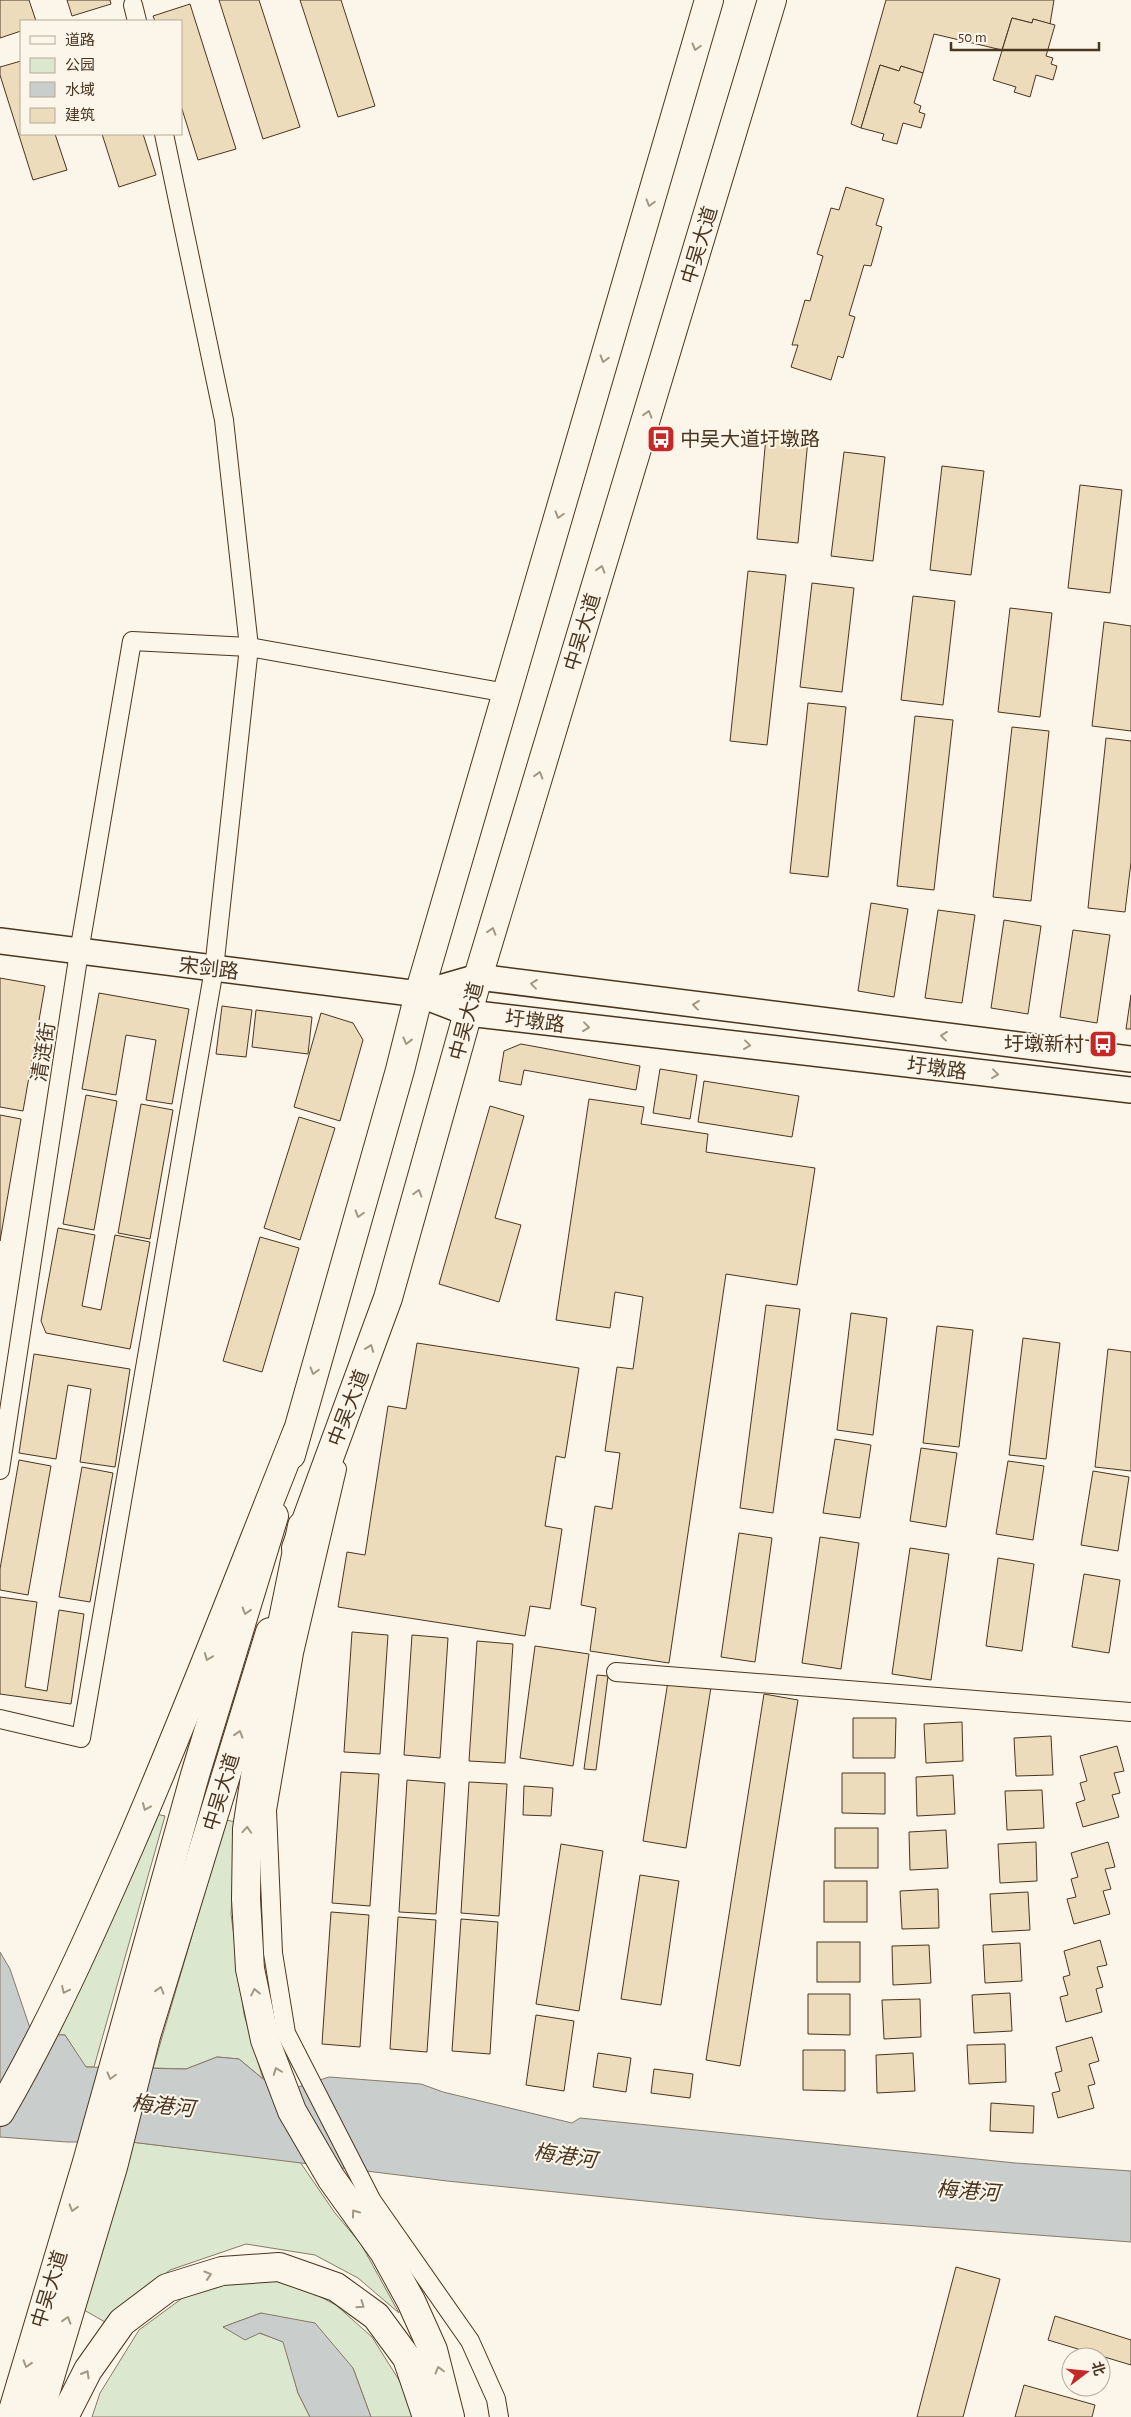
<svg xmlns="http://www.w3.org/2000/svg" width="1131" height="2417" font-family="'Alegreya Sans','Noto Sans SC',sans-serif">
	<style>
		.green { fill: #dce7d0; stroke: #887966 }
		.water { fill: #c9cecd; stroke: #887966 }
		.building { fill: #ecdcbc; stroke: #4a3520 }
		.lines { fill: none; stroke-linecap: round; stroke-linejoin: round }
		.minor-casing { stroke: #4a3520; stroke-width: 20 }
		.secondary-casing { stroke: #4a3520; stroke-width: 28 }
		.primary-casing { stroke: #4a3520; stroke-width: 30 }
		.motorway-casing { stroke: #4a3520; stroke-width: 30 }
		.minor { stroke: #fbf6e9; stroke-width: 18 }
		.secondary { stroke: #fbf6e9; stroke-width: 25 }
		.primary { stroke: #fbf6e9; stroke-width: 28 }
		.motorway { stroke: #fbf6e9; stroke-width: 28 }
		.oneway { stroke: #a29684 }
		.labels { text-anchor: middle; stroke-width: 4; stroke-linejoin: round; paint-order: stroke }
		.street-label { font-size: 20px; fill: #4a3520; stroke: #fbf6e9 }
		.poi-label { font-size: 20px; fill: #4a3520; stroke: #fbf6e9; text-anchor: start }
		.water-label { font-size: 21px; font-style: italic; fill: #4a3520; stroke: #fbf6e9 }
	</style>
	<rect width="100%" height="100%" fill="#fbf6e9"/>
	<!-- green -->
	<g class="green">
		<polygon points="156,1814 165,1816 94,2067 85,2067 65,2035 56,2035 95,1957"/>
		<polygon points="226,1820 236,1822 231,1914 244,2014 263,2079 239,2059 217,2057 186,2069 153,2068"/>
		<polygon points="131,2142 300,2162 335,2213 361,2244 399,2313 358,2278 315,2255 246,2244 170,2270 105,2322 84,2310"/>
		<polygon points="242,2278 294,2283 336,2305 372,2337 404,2388 412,2417 371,2417 353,2368 261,2313 223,2327 259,2333 284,2342 298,2393 310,2417 92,2417 100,2393 139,2330 192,2291"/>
	</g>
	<!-- water -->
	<g class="water">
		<polygon points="0,1952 10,1969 32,2034 65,2035 86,2067 186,2069 217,2057 239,2059 263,2079 292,2089 329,2077 421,2084 443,2092 572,2123 580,2118 1015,2163 1131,2171 1131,2242 823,2219 447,2181 131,2142 67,2142 0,2137"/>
		<polygon points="261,2313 315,2323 353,2368 371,2417 310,2417 298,2393 283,2342 260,2333 245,2340 223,2327"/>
	</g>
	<!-- building -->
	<g class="building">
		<polygon points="0,0 29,0 36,21 21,21 21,31 0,38"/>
		<polygon points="67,0 110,0 111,4 72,16"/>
		<polygon points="219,0 259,0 300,127 263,139"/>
		<polygon points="300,0 341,0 375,106 338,117"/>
		<polygon points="886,0 1054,0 1050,24 1033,19 1032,23 1012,18 1002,50 934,34 923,73 901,66 899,71 880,65 861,128 851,124"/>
		<polygon points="190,4 236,149 198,160 181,106 181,21 155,21 153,16"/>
		<polygon points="1012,18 1032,23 1033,19 1055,25 1046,56 1053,58 1051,64 1057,66 1053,80 1036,75 1030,97 1014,92 1016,87 993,80"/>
		<polygon points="21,61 21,134 55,134 67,170 33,180 0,75 0,67"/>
		<polygon points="880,65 899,71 901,66 923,73 914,103 921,106 919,112 925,114 921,128 903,123 897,144 882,140 884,134 861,128"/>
		<polygon points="102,134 143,134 156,175 119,187"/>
		<polygon points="846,187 884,199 876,225 882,227 871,266 864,265 849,315 855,317 843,358 838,356 831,380 791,367 798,345 792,345 805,300 810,301 823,256 817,254 831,208 839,210"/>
		<polygon points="766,436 808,440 798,543 757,539"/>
		<polygon points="844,452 885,457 873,561 831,556"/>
		<polygon points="942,466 984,471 971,575 930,570"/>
		<polygon points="1080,485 1122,490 1110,593 1068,588"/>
		<polygon points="748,571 786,575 767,745 730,741"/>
		<polygon points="812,583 854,588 842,692 800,687"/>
		<polygon points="913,596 955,601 943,705 901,700"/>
		<polygon points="1010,608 1052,613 1040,717 998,712"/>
		<polygon points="1104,622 1131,626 1131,731 1092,726"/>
		<polygon points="808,703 846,707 828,877 790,873"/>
		<polygon points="915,716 953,720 934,890 897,886"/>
		<polygon points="1012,727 1049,731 1031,901 993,897"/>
		<polygon points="1106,738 1131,741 1131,862 1125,912 1088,908"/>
		<polygon points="871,903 908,909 894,997 858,991"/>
		<polygon points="938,910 975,915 962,1003 925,998"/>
		<polygon points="1004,920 1041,926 1028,1014 991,1008"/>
		<polygon points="1073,930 1110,935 1097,1023 1060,1017"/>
		<polygon points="0,978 45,986 23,1111 0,1107"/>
		<polygon points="99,993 189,1009 172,1104 146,1100 156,1040 126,1035 116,1095 82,1089"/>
		<polygon points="1131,995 1131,1029 1126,1029"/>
		<polygon points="222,1006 252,1010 246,1057 216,1054"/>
		<polygon points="256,1010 312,1017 308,1054 252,1047"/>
		<polygon points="321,1013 353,1023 363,1040 340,1121 294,1107"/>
		<polygon points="521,1044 640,1066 636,1090 524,1070 521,1085 499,1081 504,1051"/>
		<polygon points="660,1069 697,1075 690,1119 653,1113"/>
		<polygon points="704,1081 799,1096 792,1137 698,1122"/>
		<polygon points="86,1095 117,1101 94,1230 63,1224"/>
		<polygon points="589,1099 644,1107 641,1124 708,1134 706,1152 815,1168 797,1285 726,1274 669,1663 590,1651 596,1608 581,1605 595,1506 612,1509 620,1453 605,1451 617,1367 633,1369 643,1297 615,1292 610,1328 556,1320"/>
		<polygon points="141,1104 173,1110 150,1239 118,1233"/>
		<polygon points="490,1106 524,1116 495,1218 521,1225 499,1302 439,1284"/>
		<polygon points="0,1115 21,1119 0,1241"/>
		<polygon points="299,1117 335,1128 300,1240 264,1228"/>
		<polygon points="58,1228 95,1235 82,1306 101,1310 115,1235 150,1242 130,1349 46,1333 41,1321"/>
		<polygon points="260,1237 299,1248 262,1372 223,1361"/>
		<polygon points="766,1305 800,1309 773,1513 740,1508"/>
		<polygon points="851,1313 887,1318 873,1435 837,1430"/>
		<polygon points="937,1326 973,1330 959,1447 923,1443"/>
		<polygon points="1023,1338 1060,1343 1046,1459 1009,1455"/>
		<polygon points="417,1343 579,1368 565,1458 556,1456 545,1526 562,1529 550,1609 530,1606 525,1636 338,1607 347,1552 365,1555 388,1406 406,1409"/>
		<polygon points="1108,1349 1131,1352 1131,1471 1095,1467"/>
		<polygon points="34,1354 130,1369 115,1467 80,1462 91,1389 68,1385 56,1459 19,1453"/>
		<polygon points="835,1439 871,1445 860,1518 823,1513"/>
		<polygon points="921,1448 957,1453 946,1527 910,1521"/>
		<polygon points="19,1460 51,1466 28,1595 0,1590 0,1569"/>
		<polygon points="1008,1461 1044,1466 1033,1540 996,1534"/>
		<polygon points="82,1467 113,1473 90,1602 59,1597"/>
		<polygon points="1093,1471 1129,1477 1118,1551 1081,1545"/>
		<polygon points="739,1533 772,1538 755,1662 721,1657"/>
		<polygon points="820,1537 859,1543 841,1669 802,1663"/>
		<polygon points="910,1548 949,1554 931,1680 892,1674"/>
		<polygon points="998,1558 1034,1564 1022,1651 986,1646"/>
		<polygon points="1084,1574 1120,1580 1109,1653 1072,1647"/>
		<polygon points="0,1597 37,1602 25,1687 47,1691 59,1610 84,1614 71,1704 0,1694"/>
		<polygon points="352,1632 388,1635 380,1754 344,1752"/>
		<polygon points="412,1635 448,1638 440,1758 404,1755"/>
		<polygon points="477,1641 513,1644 505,1763 469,1761"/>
		<polygon points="535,1646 589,1654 573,1766 520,1758"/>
		<polygon points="597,1675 608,1676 596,1770 584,1769"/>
		<polygon points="668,1681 711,1687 686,1848 643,1841"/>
		<polygon points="764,1694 798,1700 740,2066 706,2060"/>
		<polygon points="853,1718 896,1718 895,1758 853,1758"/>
		<polygon points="962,1722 963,1761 926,1763 924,1724"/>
		<polygon points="1051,1736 1053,1775 1016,1776 1014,1738"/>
		<polygon points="1117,1746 1124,1771 1114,1773 1120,1793 1112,1795 1119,1817 1083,1827 1076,1803 1085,1800 1080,1783 1087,1781 1080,1756"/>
		<polygon points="341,1772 379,1774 370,1906 332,1903"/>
		<polygon points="842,1773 885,1773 885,1814 842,1813"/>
		<polygon points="953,1775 955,1814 917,1816 916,1777"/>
		<polygon points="407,1780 445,1783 436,1914 399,1912"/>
		<polygon points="469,1782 507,1784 499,1916 461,1913"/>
		<polygon points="524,1786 553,1788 551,1816 523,1815"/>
		<polygon points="1042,1790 1044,1828 1007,1830 1005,1791"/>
		<rect x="835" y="1828" width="43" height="40"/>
		<polygon points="946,1830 948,1868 910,1870 909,1832"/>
		<polygon points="1036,1842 1037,1881 1000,1883 998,1844"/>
		<polygon points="1108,1842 1115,1867 1105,1869 1111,1889 1103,1891 1110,1914 1074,1924 1067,1899 1076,1897 1071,1879 1078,1877 1071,1853"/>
		<polygon points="561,1844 603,1851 579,2011 536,2004"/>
		<polygon points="640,1875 679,1881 661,2005 621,1999"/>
		<rect x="824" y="1881" width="43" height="41"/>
		<polygon points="938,1889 939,1928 902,1929 900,1891"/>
		<polygon points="1028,1892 1030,1930 992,1932 990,1894"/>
		<polygon points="331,1912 369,1915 360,2047 322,2044"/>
		<polygon points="398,1917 436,1920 427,2052 390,2049"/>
		<polygon points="461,1919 498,1922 490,2054 452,2051"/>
		<polygon points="1100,1940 1107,1965 1097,1967 1103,1987 1096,1989 1102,2012 1066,2022 1060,1997 1068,1995 1063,1977 1070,1975 1064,1951"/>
		<rect x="817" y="1942" width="43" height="40"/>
		<polygon points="1020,1943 1022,1981 985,1983 983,1945"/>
		<polygon points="929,1945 931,1983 893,1985 892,1946"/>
		<polygon points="1010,1993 1012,2031 974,2033 972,1995"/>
		<polygon points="808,1994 850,1994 850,2035 808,2034"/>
		<polygon points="920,1999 921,2037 884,2039 882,2000"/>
		<polygon points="536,2015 574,2021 564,2091 526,2085"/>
		<polygon points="1092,2037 1099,2061 1089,2064 1095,2084 1088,2086 1094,2108 1058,2118 1052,2093 1060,2091 1055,2073 1062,2071 1056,2047"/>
		<polygon points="1005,2044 1006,2082 969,2084 967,2045"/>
		<polygon points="803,2050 845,2050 845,2091 803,2090"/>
		<polygon points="598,2053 631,2058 626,2092 593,2087"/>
		<polygon points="913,2053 915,2091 877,2093 876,2055"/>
		<polygon points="654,2069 693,2074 690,2098 651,2093"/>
		<polygon points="991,2103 1034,2106 1033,2133 990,2131"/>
		<polygon points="956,2267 1000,2279 963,2417 917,2417"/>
		<polygon points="1055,2316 1131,2340 1131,2365 1048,2340"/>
		<polygon points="1024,2385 1095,2405 1092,2417 1015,2417"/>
	</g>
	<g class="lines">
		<defs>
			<g id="minor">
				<polyline points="133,5 137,21"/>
				<polyline points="337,1469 294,1653 267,1810 273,1953 286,2033 372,2201 470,2341 496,2399 499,2417"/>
				<polyline points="0,1470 79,952 132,641 249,647 507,693"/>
				<polyline points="616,1672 1131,1712"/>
				<polyline points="0,1719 81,1738 214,969 249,647 224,420 164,134"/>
			</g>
			<g id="secondary">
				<polyline points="0,941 419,994 468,1013 1131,1090"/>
				<polyline points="419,994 478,977 1131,1059"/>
			</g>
			<g id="primary">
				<polyline points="291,1455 400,1070 419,994 709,0"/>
				<polyline points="296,1548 388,1298 478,977 772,0"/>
				<polyline points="11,2417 87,2162 195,1775 274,1516"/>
				<polyline points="38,2417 113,2167 146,2036 270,1632"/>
			</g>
			<g id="motorway">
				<polyline points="302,1526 267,1698 247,1829 246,1899 250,1969 265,2040 292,2111 331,2178 384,2252 411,2301 433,2350 450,2417"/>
				<path d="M0 2112C50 2026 90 1936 130 1845 189 1709 242 1570 297 1432"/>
				<polyline points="64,2417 88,2370 122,2322 167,2288 222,2271 279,2267 336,2287 376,2316 407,2358 427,2417"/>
			</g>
		</defs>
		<!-- minor casing -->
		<use href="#minor" class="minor-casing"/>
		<!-- secondary casing -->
		<use href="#secondary" class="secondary-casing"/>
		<!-- primary casing -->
		<use href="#primary" class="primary-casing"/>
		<!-- motorway casing -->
		<use href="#motorway" class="motorway-casing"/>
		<!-- minor -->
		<use href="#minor" class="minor"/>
		<!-- secondary -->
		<use href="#secondary" class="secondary"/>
		<!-- primary -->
		<use href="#primary" class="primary"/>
		<!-- motorway -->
		<use href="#motorway" class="motorway"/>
	</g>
	<!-- one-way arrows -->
	<defs><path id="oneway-chevron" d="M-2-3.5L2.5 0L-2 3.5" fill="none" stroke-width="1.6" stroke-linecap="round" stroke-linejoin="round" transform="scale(1.25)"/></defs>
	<g class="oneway">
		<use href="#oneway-chevron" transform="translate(696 47) rotate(106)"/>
		<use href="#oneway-chevron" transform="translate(650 203) rotate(106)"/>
		<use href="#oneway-chevron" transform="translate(604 359) rotate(106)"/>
		<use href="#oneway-chevron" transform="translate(648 414) rotate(-73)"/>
		<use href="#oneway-chevron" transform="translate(559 515) rotate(106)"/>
		<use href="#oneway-chevron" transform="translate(601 569) rotate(-73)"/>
		<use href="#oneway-chevron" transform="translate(539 775) rotate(-73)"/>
		<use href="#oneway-chevron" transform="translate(492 931) rotate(-73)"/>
		<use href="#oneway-chevron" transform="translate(534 984) rotate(-173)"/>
		<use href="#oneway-chevron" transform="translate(696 1005) rotate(-173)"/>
		<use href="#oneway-chevron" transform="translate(586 1027) rotate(7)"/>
		<use href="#oneway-chevron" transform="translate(944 1036) rotate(-173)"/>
		<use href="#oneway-chevron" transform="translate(407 1041) rotate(104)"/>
		<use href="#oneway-chevron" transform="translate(747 1045) rotate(7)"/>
		<use href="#oneway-chevron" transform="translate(995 1074) rotate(7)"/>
		<use href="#oneway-chevron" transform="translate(418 1193) rotate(-74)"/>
		<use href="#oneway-chevron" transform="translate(359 1214) rotate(106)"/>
		<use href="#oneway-chevron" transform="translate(370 1348) rotate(-70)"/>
		<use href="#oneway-chevron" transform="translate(314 1371) rotate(106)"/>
		<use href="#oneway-chevron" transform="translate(246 1611) rotate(107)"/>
		<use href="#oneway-chevron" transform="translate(208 1657) rotate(112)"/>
		<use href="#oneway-chevron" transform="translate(239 1734) rotate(-73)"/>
		<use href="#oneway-chevron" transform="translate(146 1807) rotate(113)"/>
		<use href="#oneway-chevron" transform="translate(247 1830) rotate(-86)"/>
		<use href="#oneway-chevron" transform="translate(65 1990) rotate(115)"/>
		<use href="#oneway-chevron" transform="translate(160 1990) rotate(-73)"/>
		<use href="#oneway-chevron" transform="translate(255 1992) rotate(-102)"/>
		<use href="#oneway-chevron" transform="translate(277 2071) rotate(-111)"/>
		<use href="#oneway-chevron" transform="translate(111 2076) rotate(105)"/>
		<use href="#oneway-chevron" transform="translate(73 2208) rotate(107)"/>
		<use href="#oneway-chevron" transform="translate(355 2213) rotate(-126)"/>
		<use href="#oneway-chevron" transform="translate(208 2275) rotate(-17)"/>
		<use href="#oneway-chevron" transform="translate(361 2305) rotate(35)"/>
		<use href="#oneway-chevron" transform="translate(67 2320) rotate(-73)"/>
		<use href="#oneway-chevron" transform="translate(27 2364) rotate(107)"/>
		<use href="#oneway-chevron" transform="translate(439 2370) rotate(-105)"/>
		<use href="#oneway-chevron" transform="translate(86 2374) rotate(-60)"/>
	</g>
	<!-- icons -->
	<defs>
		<symbol id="bus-square" viewBox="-11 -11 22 22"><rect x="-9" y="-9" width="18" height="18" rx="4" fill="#c62828" stroke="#fbf6e9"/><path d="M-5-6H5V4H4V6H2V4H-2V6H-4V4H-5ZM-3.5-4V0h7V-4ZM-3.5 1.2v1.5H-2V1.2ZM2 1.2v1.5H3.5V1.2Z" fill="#fff"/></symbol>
	</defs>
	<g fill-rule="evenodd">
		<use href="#bus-square" x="645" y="423" width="32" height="32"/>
		<use href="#bus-square" x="1087" y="1028" width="32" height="32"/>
	</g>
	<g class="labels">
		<!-- street labels -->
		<g class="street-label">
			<text transform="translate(699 245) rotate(-73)" y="7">中吴大道</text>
			<text transform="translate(582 632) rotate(-73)" y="7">中吴大道</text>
			<text transform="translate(209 968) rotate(7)" y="7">宋剑路</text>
			<text transform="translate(466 1021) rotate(-75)" y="7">中吴大道</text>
			<text transform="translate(535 1021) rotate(7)" y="7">圩墩路</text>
			<text transform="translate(43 1052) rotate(-81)" y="7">清涟街</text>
			<text transform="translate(937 1068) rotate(7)" y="7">圩墩路</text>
			<text transform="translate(348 1408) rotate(-69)" y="7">中吴大道</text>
			<text transform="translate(221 1792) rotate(-73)" y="7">中吴大道</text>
			<text transform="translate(49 2289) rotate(-73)" y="7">中吴大道</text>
		</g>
		<!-- poi labels -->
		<g class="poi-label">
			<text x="680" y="446">中吴大道圩墩路</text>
			<text x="1084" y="1051" text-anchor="end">圩墩新村</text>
		</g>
		<!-- water labels -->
		<g class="water-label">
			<text transform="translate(163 2106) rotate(6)" y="7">梅港河</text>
			<text transform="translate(565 2156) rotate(8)" y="7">梅港河</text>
			<text transform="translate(968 2191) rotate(4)" y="7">梅港河</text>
		</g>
	</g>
	<!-- legend -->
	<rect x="20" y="20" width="162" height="115" fill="#fbf6e9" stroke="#b4a999"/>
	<rect x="30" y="36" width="25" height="8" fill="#fbf6e9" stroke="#b4a999"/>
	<text x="65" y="45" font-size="15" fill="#4a3520">道路</text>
	<rect x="30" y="58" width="25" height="15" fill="#dce7d0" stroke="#b4a999"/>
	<text x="65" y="70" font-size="15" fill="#4a3520">公园</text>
	<rect x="30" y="82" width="25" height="15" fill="#c9cecd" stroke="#b4a999"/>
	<text x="65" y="95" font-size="15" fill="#4a3520">水域</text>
	<rect x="30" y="108" width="25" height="15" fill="#ecdcbc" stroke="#b4a999"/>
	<text x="65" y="120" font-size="15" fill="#4a3520">建筑</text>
	<!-- north arrow -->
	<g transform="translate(1086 2372) rotate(74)"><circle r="24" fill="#fbf6e9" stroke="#b4a999"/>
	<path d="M0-4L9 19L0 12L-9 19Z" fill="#c62828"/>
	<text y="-8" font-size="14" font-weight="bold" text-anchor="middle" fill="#4a3520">北</text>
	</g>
	<!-- scale -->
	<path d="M951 42v8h148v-8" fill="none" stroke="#4a3520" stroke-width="2.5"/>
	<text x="958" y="42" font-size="15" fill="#4a3520" stroke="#fbf6e9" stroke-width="4" paint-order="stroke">50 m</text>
</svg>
